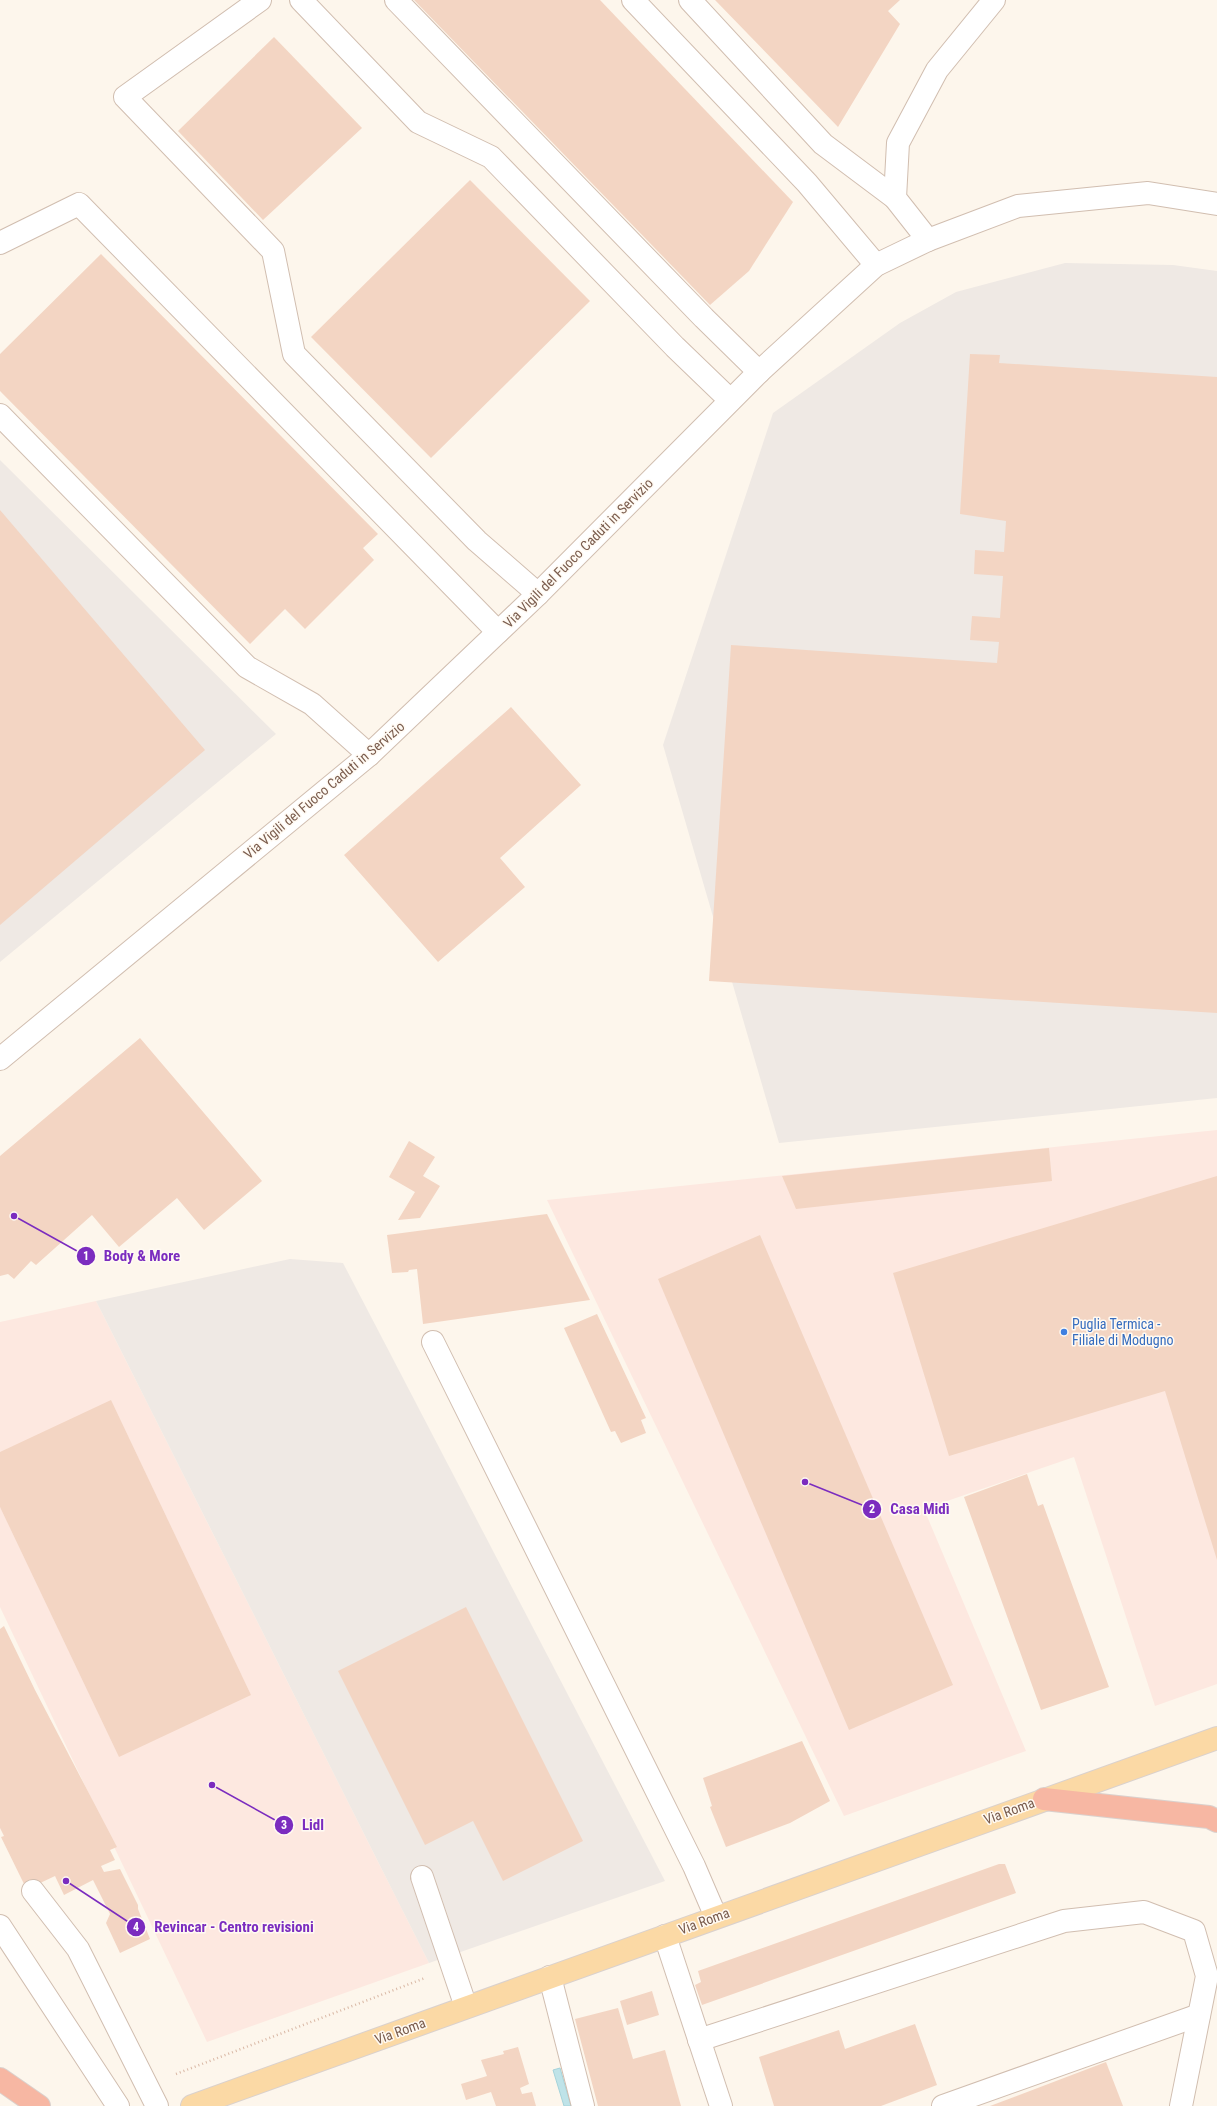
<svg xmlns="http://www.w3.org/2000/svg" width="1217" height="2106" font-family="'Roboto Condensed',sans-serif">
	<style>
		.commercial { fill: #fde8e0 }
		.industrial { fill: #efe9e4 }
		.water { fill: #bfe3e8; stroke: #a5d3da }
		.building { fill: #f3d5c3 }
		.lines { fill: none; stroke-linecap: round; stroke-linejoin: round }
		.minor-casing { stroke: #d1beb0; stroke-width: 24 }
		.major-casing { stroke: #dad1cd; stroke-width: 24 }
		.highway-casing { stroke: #dad1cd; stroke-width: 24 }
		.path { stroke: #d9b8a5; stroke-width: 2.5; stroke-dasharray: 1 3; stroke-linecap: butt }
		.minor { stroke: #fff; stroke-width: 22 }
		.major { stroke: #fbd9a5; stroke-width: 22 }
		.highway { stroke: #f7b7a3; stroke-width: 22 }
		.shop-dot { fill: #3f7fe0; stroke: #fffaf3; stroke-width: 1.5 }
		.labels { text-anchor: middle; stroke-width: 3; stroke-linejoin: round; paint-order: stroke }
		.street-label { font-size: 14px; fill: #7a5c4d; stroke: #fffaf3 }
		.shop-label { font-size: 14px; fill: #366cbe; stroke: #fffaf3; text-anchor: start }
		.leader { fill: none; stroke: #7b2cbf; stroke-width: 1.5 }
		.callout-dot { fill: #7b2cbf; stroke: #fffaf3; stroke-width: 1.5 }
		.mark-label { font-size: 12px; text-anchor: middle; font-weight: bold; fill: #fff }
		.callout-label { font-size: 15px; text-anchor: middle; font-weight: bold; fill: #7b2cbf; stroke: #fffaf3; stroke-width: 3; stroke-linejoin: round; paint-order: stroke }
	</style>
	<rect width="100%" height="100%" fill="#fdf6ec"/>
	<!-- commercial -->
	<g class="commercial">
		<polygon points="1217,1130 1217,1684 1155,1706 1074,1457 924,1509 1026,1751 844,1816 547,1200"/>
		<polygon points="96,1301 429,1963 207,2042 0,1607 0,1322"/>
	</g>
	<!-- industrial -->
	<g class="industrial">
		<polygon points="1065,263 1173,265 1217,271 1217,1098 779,1143 663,745 773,413 900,323 956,292"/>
		<polygon points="0,460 276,734 0,962"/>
		<polygon points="290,1259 343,1263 665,1881 429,1963 96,1301"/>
	</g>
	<!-- water -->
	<polygon class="water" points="560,2068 571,2106 564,2106 553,2070"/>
	<!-- building -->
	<g class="building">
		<polygon points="414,0 600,0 793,202 749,271 710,305"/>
		<polygon points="715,0 900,0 888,11 900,24 838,127"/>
		<polygon points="274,37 362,128 263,220 178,131"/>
		<polygon points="470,180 590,301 431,458 311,337"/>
		<polygon points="101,254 378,534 363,548 374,560 305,629 285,609 250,644 0,391 0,354"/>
		<polygon points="970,354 1000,355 999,363 1217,377 1217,1013 709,981 731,645 997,663 999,642 970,640 972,616 1000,618 1003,576 974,574 975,550 1004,552 1006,521 960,514"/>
		<polygon points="0,510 205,750 0,925"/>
		<polygon points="511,707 581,785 500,858 525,887 438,962 344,855"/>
		<polygon points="140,1038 262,1181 204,1230 177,1198 119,1247 92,1215 36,1265 31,1261 14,1279 8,1274 0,1276 0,1156"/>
		<polygon points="409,1141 435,1157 423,1176 440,1186 420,1218 398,1220 415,1192 389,1177"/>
		<polygon points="1049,1148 1052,1181 796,1209 782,1176"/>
		<polygon points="1217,1176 1217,1560 1165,1391 949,1456 893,1273"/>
		<polygon points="547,1214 590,1300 423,1324 417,1269 409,1270 408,1272 392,1273 387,1235"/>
		<polygon points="760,1235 953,1685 849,1730 658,1279"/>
		<polygon points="597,1314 646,1418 641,1420 646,1433 621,1443 615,1431 611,1432 564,1328"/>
		<polygon points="111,1400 251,1695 119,1757 0,1507 0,1452"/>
		<polygon points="1027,1474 1038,1506 1043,1504 1109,1687 1041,1710 964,1497"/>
		<polygon points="466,1607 583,1841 503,1881 473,1821 425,1845 338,1671"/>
		<polygon points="4,1626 35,1690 117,1847 110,1850 115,1860 101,1866 104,1872 120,1869 138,1905 138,1909 150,1939 120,1953 106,1923 110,1914 93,1880 64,1895 55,1876 38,1884 35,1880 24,1884 1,1837 4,1836 0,1828 0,1629"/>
		<polygon points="802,1741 830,1801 790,1823 726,1847 710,1807 712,1806 703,1778"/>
		<polygon points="999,1864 1005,1864 1016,1893 702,2005 695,1985 701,1982 698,1971"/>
		<polygon points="652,1991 659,2015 627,2025 620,2001"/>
		<polygon points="618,2008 633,2059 665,2050 681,2106 598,2106 575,2019"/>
		<polygon points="915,2024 937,2085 881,2106 774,2106 759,2057 839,2030 845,2049"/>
		<polygon points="518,2047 529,2084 520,2088 522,2094 532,2092 536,2106 496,2106 491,2092 466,2100 461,2084 487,2076 481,2060 504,2054 503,2051"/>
		<polygon points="1106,2062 1123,2106 990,2106"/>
	</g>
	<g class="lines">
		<defs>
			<g id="minor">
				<polyline points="260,0 125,97 273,251 294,354 477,541 538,594"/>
				<polyline points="301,0 418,122 491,157 675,347 730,400"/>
				<polyline points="396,0 704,318 759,372"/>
				<polyline points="633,0 807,183 876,265"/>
				<polyline points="690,0 823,144 895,198"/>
				<polyline points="928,240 895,198 898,143 937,70 994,0"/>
				<polyline points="0,243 79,204 498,632"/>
				<polyline points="0,415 247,667 312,704 369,755"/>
				<polyline points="0,1059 369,755 538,594 759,372 876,265 928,240 1018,206 1148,193 1217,204"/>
				<polyline points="433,1342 694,1866 716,1917"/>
				<polyline points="422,1877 466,2007"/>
				<polyline points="33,1891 78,1949 157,2106"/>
				<polyline points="0,1926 118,2106"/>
				<polyline points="665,1936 721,2106"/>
				<polyline points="550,1977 583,2106"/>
				<polyline points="699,2040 1064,1921 1144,1912 1194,1931 1207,1976 1181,2106"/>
				<polyline points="943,2106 1199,2015"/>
			</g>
			<polyline id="major" points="192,2106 1217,1738"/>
			<g id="highway">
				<polyline points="1044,1799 1209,1817 1217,1821"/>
				<polyline points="0,2079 39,2106"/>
			</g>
		</defs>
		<!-- minor casing -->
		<use href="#minor" class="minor-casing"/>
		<!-- major casing -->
		<use href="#major" class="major-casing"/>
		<!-- highway casing -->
		<use href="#highway" class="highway-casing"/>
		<!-- path -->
		<polyline class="path" points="176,2074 425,1978"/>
		<!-- minor -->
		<use href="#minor" class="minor"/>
		<!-- major -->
		<use href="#major" class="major"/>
		<!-- highway -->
		<use href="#highway" class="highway"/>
	</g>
	<!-- markers -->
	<circle class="shop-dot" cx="1064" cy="1332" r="4"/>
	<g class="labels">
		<!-- street labels -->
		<g class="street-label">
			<text transform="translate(578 553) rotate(-45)" y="5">Via Vigili del Fuoco Caduti in Servizio</text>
			<text transform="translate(324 790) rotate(-40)" y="5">Via Vigili del Fuoco Caduti in Servizio</text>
			<text transform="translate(1009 1811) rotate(-20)" y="5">Via Roma</text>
			<text transform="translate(704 1921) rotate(-20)" y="5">Via Roma</text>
			<text transform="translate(400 2031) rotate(-20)" y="5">Via Roma</text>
		</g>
		<!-- shop labels -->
		<g class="shop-label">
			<text x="1072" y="1329">Puglia Termica -<tspan x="1072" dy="16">Filiale di Modugno</tspan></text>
		</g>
	</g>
	<!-- callouts -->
	<path class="leader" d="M14 1216L86 1256M805 1482L872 1509M212 1785L284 1825M66 1881L136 1927"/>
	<g class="callout-dot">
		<circle cx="14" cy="1216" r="4"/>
		<circle cx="805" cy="1482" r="4"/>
		<circle cx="212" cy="1785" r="4"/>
		<circle cx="66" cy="1881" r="4"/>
		<circle cx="86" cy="1256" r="10"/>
		<circle cx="872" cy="1509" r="10"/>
		<circle cx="284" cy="1825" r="10"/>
		<circle cx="136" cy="1927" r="10"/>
	</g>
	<g class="mark-label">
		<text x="86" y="1260">1</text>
		<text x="872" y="1513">2</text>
		<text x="284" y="1829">3</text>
		<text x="136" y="1931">4</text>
	</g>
	<g class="callout-label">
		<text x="142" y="1261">Body &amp; More</text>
		<text x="920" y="1514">Casa Midì</text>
		<text x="313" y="1830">Lidl</text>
		<text x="234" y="1932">Revincar - Centro revisioni</text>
	</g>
</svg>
